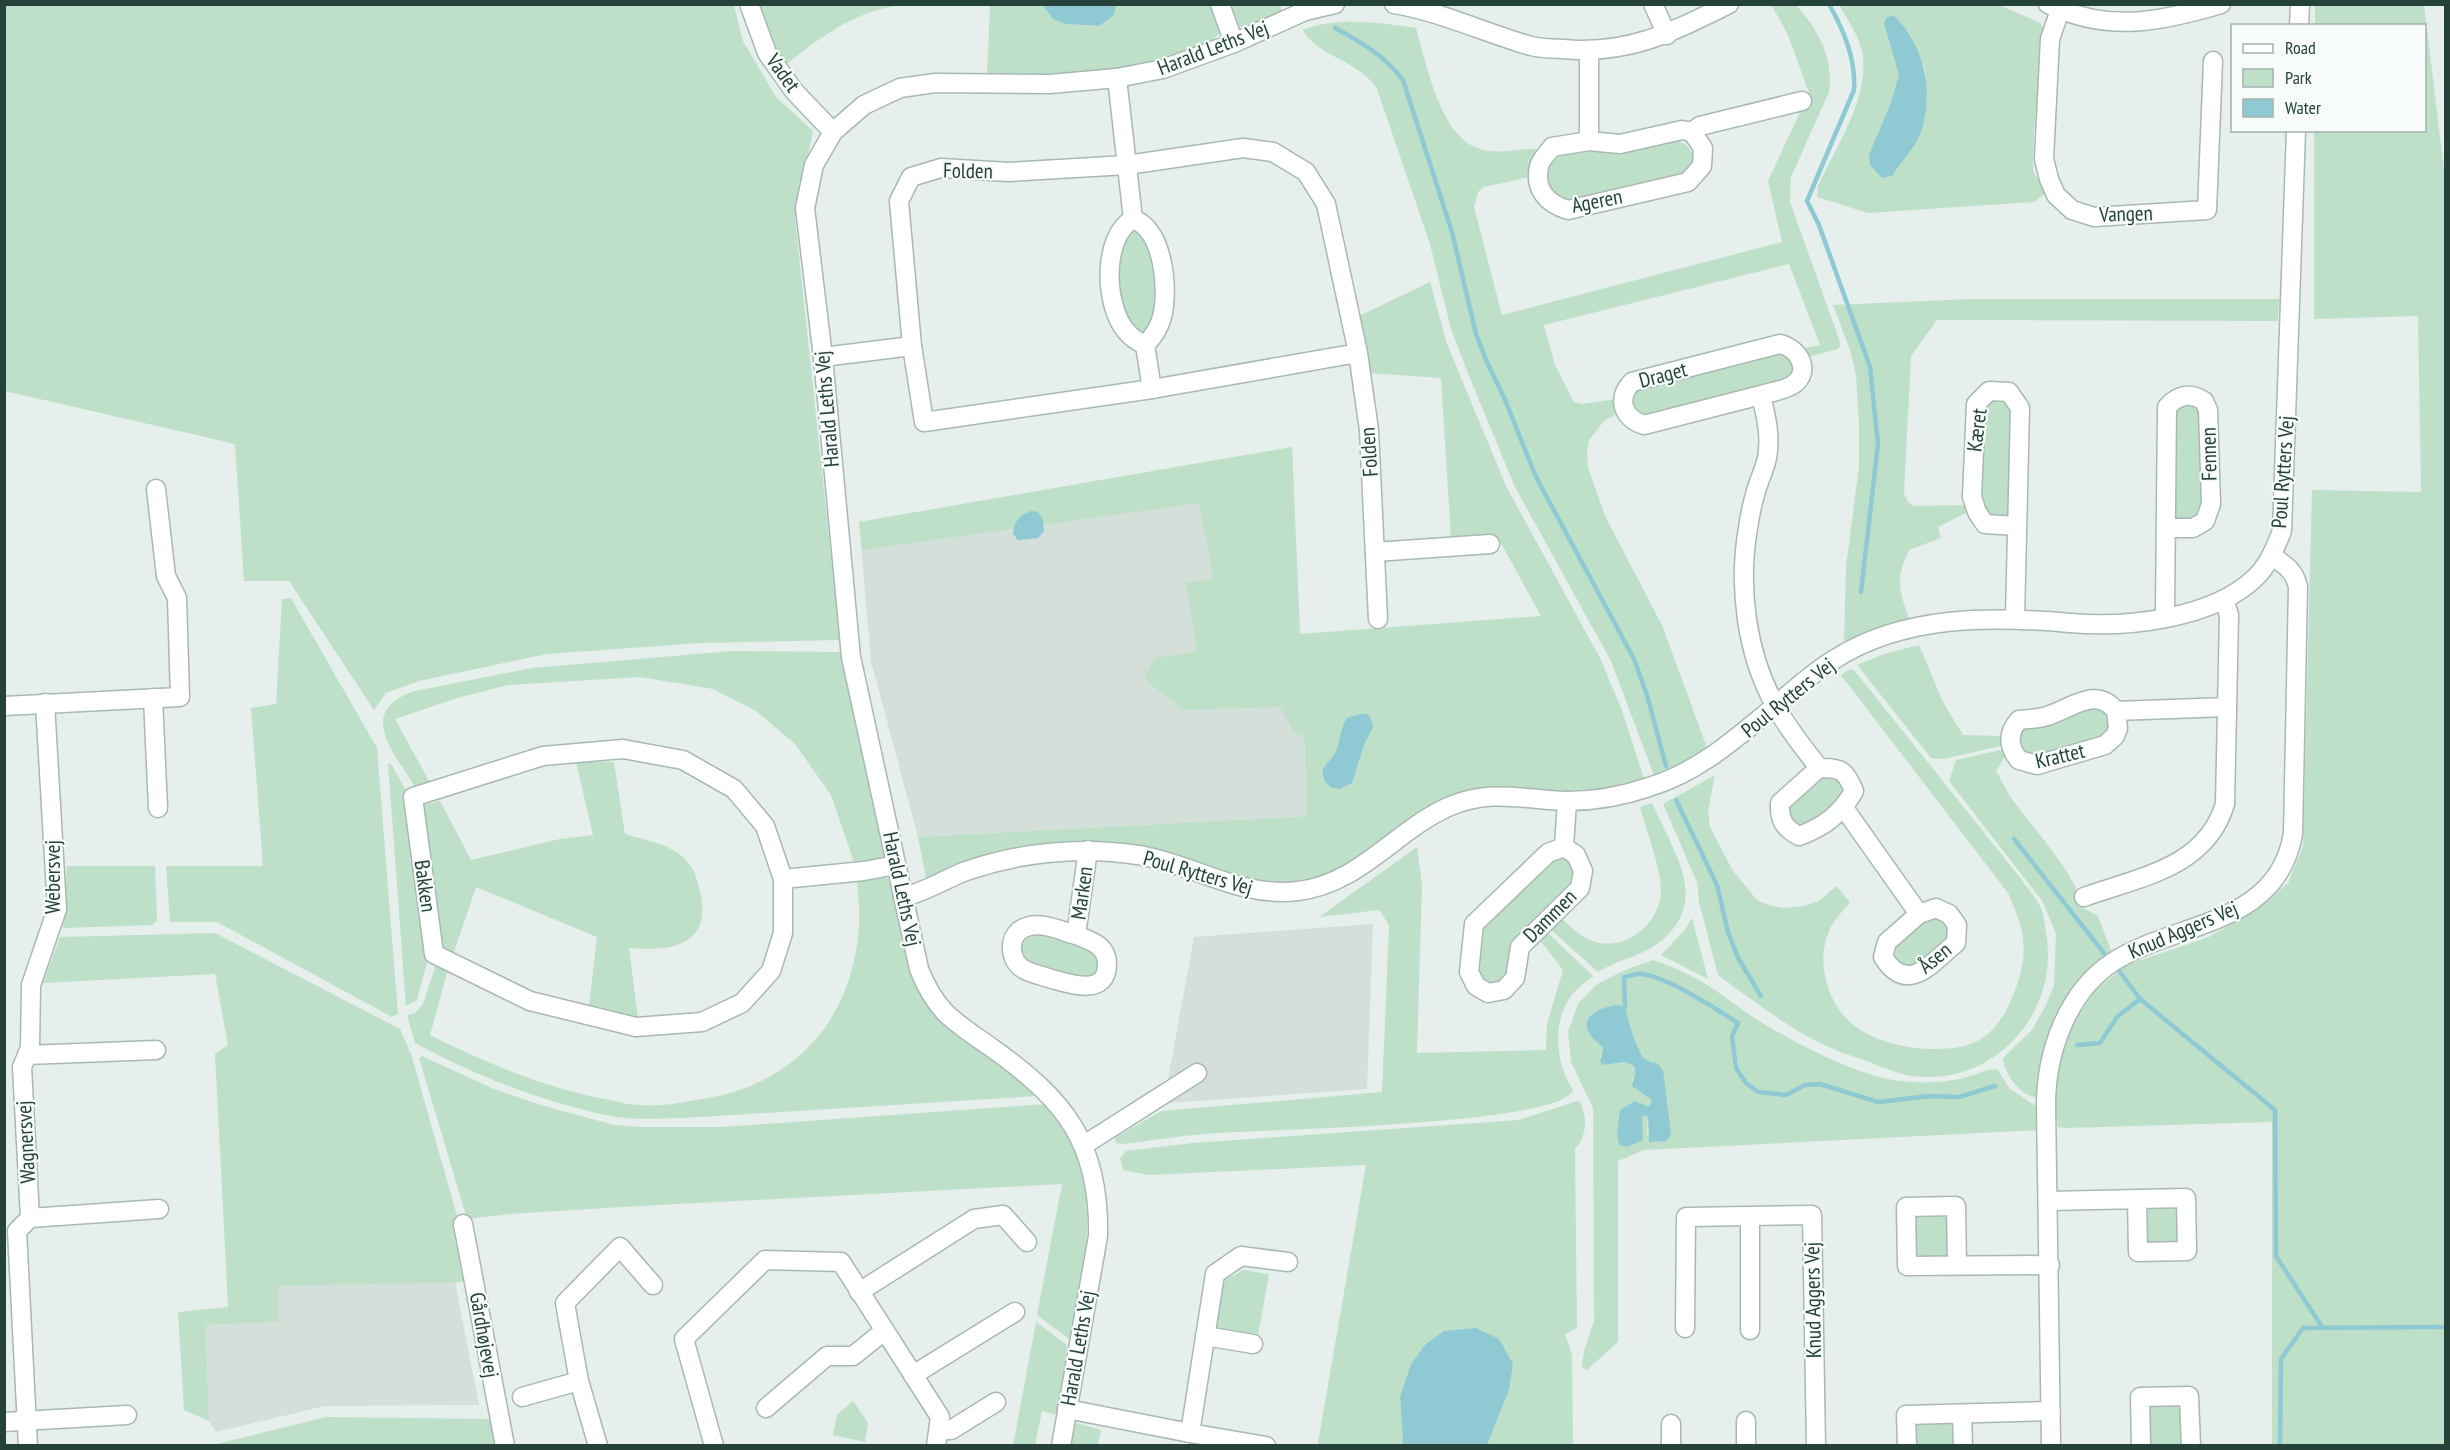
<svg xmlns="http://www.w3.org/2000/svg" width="2450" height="1450" font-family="'PT Sans Narrow',sans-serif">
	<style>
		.built { fill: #d4dfda }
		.green { fill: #bfe0c8; fill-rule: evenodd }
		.water { fill: #8ec9d4 }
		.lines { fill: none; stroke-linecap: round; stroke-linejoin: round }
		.stream { stroke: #8ec9d4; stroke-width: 4.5 }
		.minor-casing { stroke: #a8b8b2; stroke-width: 21 }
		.minor { stroke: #fff; stroke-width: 18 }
		.labels { text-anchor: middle; stroke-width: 4.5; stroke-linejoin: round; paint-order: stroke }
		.street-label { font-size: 21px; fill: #24423a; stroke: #f7fbf9 }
	</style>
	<rect width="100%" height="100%" fill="#e6efeb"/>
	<!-- built -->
	<g class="built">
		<polygon points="1292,447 1307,816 918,837 871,661 859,522"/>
		<polygon points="1373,924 1367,1089 1169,1103 1167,1085 1194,937"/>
		<polygon points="455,1282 479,1405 325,1406 216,1432 209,1421 206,1325 279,1322 279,1285"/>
	</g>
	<!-- green -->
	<g class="green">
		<polygon points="5,5 734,5 743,41 776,97 813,131 795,218 840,640 701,643 547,654 419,681 386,693 374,710 289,581 244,581 235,444 5,391"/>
		<path d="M753 5H901C854 11 817 39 781 69Z"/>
		<path d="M990 5H1043C1060 27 1072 25 1099 26L1116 5H1212L1218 24 1219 34 1209 44 1149 67 1066 77 987 76Z"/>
		<polygon points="1225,5 1280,5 1282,11 1246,29 1234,24"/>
		<path d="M1775 5H1796C1818 30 1834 57 1829 92L1791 177 1790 202 1839 339 1840 346 1838 349 1805 358 1801 349 1820 345 1789 264 1544 325 1555 365 1574 402 1581 404 1617 399 1618 413 1604 421 1589 440 1587 453 1588 468 1606 518 1662 625 1709 753 1655 778 1611 661 1515 487 1469 376 1451 329 1430 244 1377 89C1359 60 1316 56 1303 30 1337 16 1380 23 1416 28 1426 62 1439 131 1475 147 1492 155 1513 150 1531 149H1537L1539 153 1531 164 1529 177 1484 187 1478 192 1474 207 1502 315 1782 242 1768 181 1809 93 1788 35 1772 6Z"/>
		<path d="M1839 5H1999L2040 23 2043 27 2034 133 2033 171 2047 192 2034 202 1868 213 1817 197 1818 186C1836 147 1871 94 1862 51 1858 35 1847 18 1839 5ZM1884 24 1912 37 1925 69 1927 103 1890 105 1899 75Z"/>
		<polygon points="2315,5 2424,5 2446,186 2445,1445 2272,1445 2272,1122 2065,1128 2058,1127 2053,1090 2064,1035 2096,990 2126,965 2209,937 2256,910 2288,883 2303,847 2312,490 2421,492 2418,316 2314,319 2314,131 2424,130 2424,26 2315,25"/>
		<path d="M1673 140C1694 144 1695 156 1691 174L1556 204 1543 175 1548 165 1561 155 1572 152 1620 151Z"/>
		<path d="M1130 231C1164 230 1169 342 1134 331 1121 303 1102 255 1130 231Z"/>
		<polygon points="1430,282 1447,344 1506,486 1601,660 1621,708 1645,781 1597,791 1552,792 1495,788 1336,876 1272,887 1123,847 927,882 918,837 1307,816 1304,736 1295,734 1280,707 1184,710 1144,679 1155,658 1197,652 1186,583 1214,579 1199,503 862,550 859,522 1292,447 1300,634 1541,616 1497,536 1451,539 1441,378 1368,373 1359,316"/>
		<path d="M1973 299H2279L2278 321 1937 320 1911 356 1904 494 1908 502 1914 506 1967 505 1968 512 1938 527 1941 538 1909 550C1894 582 1900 591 1910 622L1847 647 1844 639 1846 567 1859 466V423L1856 375 1850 350 1833 305Z"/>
		<polygon points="1785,351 1795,360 1793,380 1640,419 1631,408 1632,390"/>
		<path d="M1993 400C2006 401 2010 407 2011 419V511L2006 518 2000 520 1980 512 1979 413 1987 403Z"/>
		<polygon points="2181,404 2194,404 2202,411 2204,506 2196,520 2180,521 2172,515 2175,408"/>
		<polygon points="291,598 377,748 398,1014 392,1017 217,922 170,922 166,866 263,866 251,708 276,704 282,599"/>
		<polygon points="1919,645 1943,702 1963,735 2003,736 2005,745 1944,759 1931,758 1857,665 1884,654"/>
		<path d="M732 651 843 652 886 858 880 862H854L831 795 795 744 756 711 713 689 640 677 508 685 457 698 395 719 429 781 415 787C394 752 355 711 415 691L532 668Z"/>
		<path d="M1850 669 1854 670 2022 880C2028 890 2038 900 2042 911 2044 917 2045 926 2046 933 2061 1015 1990 1091 1906 1075 1893 1072 1880 1066 1867 1061 1855 1057 1841 1053 1829 1047 1788 1029 1753 1000 1718 975L1699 902 1697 882 1663 804 1715 775 1708 811 1710 827 1733 871 1757 900 1772 906 1785 908 1804 906 1819 901 1836 886 1850 902C1843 911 1833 921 1829 931 1822 948 1822 963 1826 980 1838 1027 1873 1042 1917 1048 1938 1050 1966 1050 1984 1037 1999 1026 2007 1010 2014 993 2030 954 2025 930 2008 893L1841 675Z"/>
		<polygon points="2084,708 2105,708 2112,720 2107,733 2099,740 2043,759 2019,751 2018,737 2022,728"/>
		<path d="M2005 749 2006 754 1996 771C2003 783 2009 796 2018 807 2043 840 2071 869 2085 909L2098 916 2112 953 2097 968 2036 1097C2020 1096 2004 1073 2003 1058L2032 1030 2046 1005 2054 985 2056 934 2043 902 1949 781 1956 760Z"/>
		<path d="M576 762H614L625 834C645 840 669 844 684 858 695 868 698 882 701 896 711 947 668 951 629 948L638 1018 589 1007 597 937 476 887 453 955 436 939 419 806 440 801 471 860 560 839 593 835Z"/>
		<polygon points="388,763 391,764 408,794 429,955 417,1000 406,1006"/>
		<polygon points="1826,774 1841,776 1846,797 1807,827 1800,827 1790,820 1787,803"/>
		<path d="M1651 803 1653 805C1674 853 1713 904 1656 945 1639 957 1616 960 1598 972L1548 927 1559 916C1570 926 1581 938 1596 942 1627 951 1660 922 1661 892 1662 870 1646 830 1640 807Z"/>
		<path d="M1417 847 1422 884 1417 1053 1546 1050 1547 1024 1563 970 1537 936 1545 930 1593 976C1586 982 1574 990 1569 999 1552 1026 1556 1064 1573 1090 1560 1126 1254 1129 1205 1134 1177 1136 1150 1141 1123 1144L1116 1143 1115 1138 1161 1111 1382 1092 1389 925 1379 910 1319 917Z"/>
		<polygon points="1558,854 1575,864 1574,884 1508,980 1487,985 1477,975 1480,930"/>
		<polygon points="67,866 155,866 157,920 152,925 63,928"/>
		<path d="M880 876 892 880 940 1020 1038 1094 1037 1096 684 1118C658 1118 631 1121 605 1115 540 1101 474 1075 415 1043L407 1015 415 1013 423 1004 436 964 449 966 430 1035C486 1063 543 1087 604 1099 616 1101 628 1105 640 1105 663 1107 685 1102 708 1098 798 1082 853 1017 859 926 860 911 858 895 857 880Z"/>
		<polygon points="1933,916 1943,919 1950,928 1947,942 1916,967 1896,966 1890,949 1927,917"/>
		<polygon points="1692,918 1708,979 1661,955 1684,931"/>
		<polygon points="215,933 400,1029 411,1054 458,1219 469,1282 279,1286 279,1322 206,1325 209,1421 184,1410 178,1312 228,1307 215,1054 228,1045 215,974 43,983 60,937"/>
		<path d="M1044 933C1063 939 1126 953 1088 981L1026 963 1020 950 1022 942 1034 934Z"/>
		<path d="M1653 960C1674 967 1696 977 1715 990 1731 1001 1747 1014 1764 1024 1798 1044 1834 1063 1872 1075 1900 1084 1939 1085 1967 1077 1978 1075 1987 1067 1998 1070L2009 1088 2040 1109V1130L1644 1150 1618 1161V1342L1587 1370 1582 1367 1584 1351 1594 1321 1593 1108 1571 1062 1568 1032 1578 1004 1597 984 1625 970ZM1625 1007C1630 1025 1634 1049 1648 1062H1653L1656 1143 1647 1135 1648 1116 1645 1115 1641 1117 1635 1101 1649 1107 1652 1104V1099C1645 1092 1636 1091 1632 1081L1635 1072 1634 1066 1624 1062 1605 1065 1600 1058 1603 1048 1599 1042Z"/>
		<path d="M422 1056 494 1089 541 1105 614 1125 642 1127H722L1046 1104C1055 1119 1068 1134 1074 1151 1100 1213 1081 1276 1070 1340L1037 1315 1062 1184 622 1207 510 1214 467 1219 419 1058Z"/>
		<path d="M1577 1101 1580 1102C1588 1120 1587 1134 1575 1149L1577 1328 1565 1334 1572 1355 1573 1445H1487L1509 1390 1400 1397 1403 1445H1320L1318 1443 1366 1165 1149 1175 1123 1170 1120 1158 1126 1151 1193 1143 1519 1120Z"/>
		<polygon points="2146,1207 2179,1207 2182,1245 2144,1247"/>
		<polygon points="1916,1217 1949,1217 1953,1257 1914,1259 1913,1218"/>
		<polygon points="1243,1270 1269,1274 1257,1341 1214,1333 1222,1282"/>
		<polygon points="1036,1322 1067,1345 1059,1410 1057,1415 1042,1411 1035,1445 1013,1446"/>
		<polygon points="853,1401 868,1423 865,1442 833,1435 837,1415"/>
		<polygon points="2181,1404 2184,1445 2145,1445 2147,1405"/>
		<polygon points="326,1417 491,1419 497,1446 209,1446"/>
		<polygon points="1954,1422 1955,1445 1914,1446 1914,1423"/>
		<polygon points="1077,1423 1101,1430 1098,1445 1069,1446 1072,1428"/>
	</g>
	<!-- water -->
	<g class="water">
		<polygon points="1116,5 1114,15 1099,26 1066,24 1053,19 1043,5"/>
		<path d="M1894 16C1924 44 1934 90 1922 129 1917 145 1901 162 1892 176L1882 178 1870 165 1869 155 1890 105 1899 75 1884 24 1887 17Z"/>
		<path d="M1031 511 1038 512 1043 520 1044 531 1038 538 1018 540 1013 534C1015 521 1018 516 1031 511Z"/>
		<path d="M1360 714H1367L1371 718 1373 727 1364 745 1352 783 1340 789 1332 788C1328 785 1324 782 1323 776 1321 766 1329 763 1334 755 1341 744 1339 729 1347 718Z"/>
		<path d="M1617 1005 1625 1007C1628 1018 1637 1056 1648 1061 1650 1063 1654 1062 1657 1063L1663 1070 1671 1135 1666 1141 1649 1142 1648 1117 1645 1115 1642 1117 1643 1140 1627 1147 1619 1145 1617 1135 1620 1110 1635 1101 1649 1107 1652 1100 1632 1086 1635 1072 1634 1066 1624 1062 1604 1065 1600 1062 1603 1048C1599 1042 1593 1040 1590 1034 1577 1015 1604 1007 1617 1005Z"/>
		<polygon points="1476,1328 1499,1339 1513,1364 1509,1390 1487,1445 1403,1445 1400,1397 1411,1364 1425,1345 1444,1331"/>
	</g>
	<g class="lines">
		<!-- stream -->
		<g class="stream">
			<path d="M1829 4C1844 31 1856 59 1854 90L1807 201 1819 225 1870 367 1878 444 1861 592"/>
			<path d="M1335 28C1361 42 1385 56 1403 80L1452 232 1476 334 1486 360 1506 402 1536 477 1634 659 1647 695 1666 766"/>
			<polyline points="1676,800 1717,885 1728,932 1738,958 1761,996"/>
			<polyline points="2014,839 2104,953"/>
			<polyline points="2120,972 2140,999 2275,1110 2276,1256 2322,1327"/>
			<path d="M1625 1007 1624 977C1630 976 1637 973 1642 974 1670 978 1714 1008 1738 1023L1732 1036 1736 1068 1746 1083 1758 1092 1786 1095 1805 1085 1820 1084 1878 1102 1930 1096 1959 1097 1995 1086"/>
			<polyline points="2077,1045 2100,1043 2117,1017 2140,999"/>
			<polyline points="2280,1446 2281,1359 2303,1328 2442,1327"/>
		</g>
		<defs>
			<g id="minor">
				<polyline points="749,4 767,53 794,91 833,132"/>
				<polyline points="1220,4 1234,43"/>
				<path d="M1394 4C1442 12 1485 33 1531 46 1541 49 1553 48 1563 49 1629 55 1672 32 1729 4"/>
				<polyline points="1653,4 1667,35"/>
				<path d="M2048 4C2108 33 2160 22 2221 4"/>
				<polyline points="2060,10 2050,39 2044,159 2049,179 2056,195 2072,210 2094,217 2207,210 2213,61"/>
				<polyline points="2299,26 2300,4"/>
				<path d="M1589 52V141L1620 144 1682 130 1692 132 1703 148 1702 166 1688 182 1568 210C1548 204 1534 190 1539 167 1540 160 1548 153 1552 147L1589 141"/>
				<polyline points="1117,78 1133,219"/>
				<polyline points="1692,132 1700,126 1802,101"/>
				<path d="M1145 345C1138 342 1131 337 1126 331 1104 305 1102 237 1133 219 1164 230 1169 290 1162 317 1159 329 1153 337 1145 345L1152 389"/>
				<polyline points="1358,353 1326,204 1306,172 1273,152 1243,148 1127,165 1009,172 941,168 911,177 899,201 912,346 924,422 1152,389 1358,353 1369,430 1378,619"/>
				<polyline points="823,357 912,346"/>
				<path d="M1761 395 1644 425C1623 418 1616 399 1632 382L1780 344C1798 348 1812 370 1794 384 1786 390 1771 392 1761 395 1766 416 1771 436 1767 458 1765 468 1760 478 1757 488 1753 500 1750 515 1748 528 1738 586 1746 653 1775 705 1787 728 1804 748 1819 768L1780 803C1779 820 1784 828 1799 836 1824 827 1841 814 1854 791 1846 771 1841 767 1819 768"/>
				<polyline points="1375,552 1490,544"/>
				<path d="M2166 617 2165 610 2167 407C2178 395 2190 392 2204 401L2208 410 2211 504 2205 521 2193 528H2166"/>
				<polyline points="2015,618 2020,408 2009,392 1989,391 1976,404 1972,497 1977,512 1985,524 2016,526"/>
				<polyline points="153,698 158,808"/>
				<polyline points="4,706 180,697 177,598 166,576 156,489"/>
				<path d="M2116 711 2118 728 2115 736 2105 745 2037 765 2019 760C2008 747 2007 733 2019 720 2028 719 2038 719 2047 716 2071 709 2096 685 2116 711L2227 707"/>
				<path d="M1844 808 1919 914 1887 942 1883 957C1908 996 1931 963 1956 943L1957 925 1949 914 1936 908 1919 914"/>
				<polyline points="1564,847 1548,853 1474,924 1469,972 1476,986 1488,993 1504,990 1515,978 1520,947 1580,888 1583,871 1576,855 1564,847 1567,801"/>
				<polyline points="783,879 783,933 771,971 742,1003 702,1022 636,1027 530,1001 434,954 413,797 543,756 623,749 683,760 734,789 765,826 783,879 864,871 896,865"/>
				<path d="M903 897C926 892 945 879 966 871 1022 852 1079 846 1138 855 1194 864 1239 898 1298 891 1359 884 1395 831 1448 807 1492 788 1523 800 1567 801 1595 801 1623 796 1649 787 1699 772 1736 738 1775 706 1794 690 1813 672 1835 659 1904 615 1991 616 2070 623 2126 628 2213 619 2256 577 2269 564 2275 548 2282 531L2296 130"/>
				<path d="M2084 897C2139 877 2206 868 2225 804L2229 615 2224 599"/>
				<path d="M1076 935C1091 941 1107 945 1107 964 1107 997 1070 984 1052 979 1043 976 1033 974 1025 970 1011 963 1007 942 1019 931 1035 918 1058 930 1076 935L1088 850"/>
				<polyline points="27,1055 156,1050"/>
				<polyline points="1084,1145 1197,1073"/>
				<polyline points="2049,1201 2186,1198 2187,1251 2138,1252 2137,1199"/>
				<polyline points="30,1218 159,1209"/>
				<polyline points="463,1224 505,1446"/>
				<polyline points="1957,1266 1956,1206 1906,1207 1907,1266 2050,1265"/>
				<polyline points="859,1292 974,1219 1003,1215 1027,1242"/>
				<polyline points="1685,1328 1686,1217 1812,1215 1816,1446"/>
				<polyline points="1750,1330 1750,1217"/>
				<polyline points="1205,1336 1253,1344"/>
				<polyline points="913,1375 1015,1312"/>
				<polyline points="522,1397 579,1381"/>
				<polyline points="766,1408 827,1356 853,1356 884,1331"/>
				<polyline points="1067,1409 1190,1433 1266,1446"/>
				<polyline points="1962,1414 1963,1446"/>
				<polyline points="1746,1421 1746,1446"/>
				<polyline points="4,1422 127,1415"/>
				<polyline points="1671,1424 1671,1446"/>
				<polyline points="939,1430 951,1430 996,1402"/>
				<polyline points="1190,1433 1215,1274 1241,1256 1288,1262"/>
				<polyline points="28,1446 17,1231 30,1218 22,1067 30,1048 31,985 57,909 45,703"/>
				<polyline points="598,1446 579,1381 565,1303 620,1247 653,1285"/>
				<polyline points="714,1446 684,1339 765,1260 841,1262 940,1417 936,1446"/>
				<path d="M1061 1446 1098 1236C1100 1143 1065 1100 992 1048 954 1021 937 1014 919 969L851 657 823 357 805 208 814 165 833 132 864 105 900 88 935 83 1050 84 1117 78 1163 69 1234 43 1305 11 1335 4"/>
				<polyline points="1907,1446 1906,1415 2051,1411"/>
				<path d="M2051 1446 2046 1105C2046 1053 2067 992 2113 962 2176 921 2277 927 2293 834L2298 587C2295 571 2284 564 2272 556"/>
				<polyline points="2141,1446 2140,1397 2189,1396 2191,1446"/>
			</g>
		</defs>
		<!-- minor casing -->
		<use href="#minor" class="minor-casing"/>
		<!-- minor -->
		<use href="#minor" class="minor"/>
	</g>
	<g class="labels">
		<!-- street labels -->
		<g class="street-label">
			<text transform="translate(1213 48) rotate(-21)" y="7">Harald Leths Vej</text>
			<text transform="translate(783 73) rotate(54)" y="7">Vadet</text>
			<text transform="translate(968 171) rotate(1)" y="7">Folden</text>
			<text transform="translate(1597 201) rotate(-11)" y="7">Ageren</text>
			<text transform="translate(2126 214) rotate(-2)" y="7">Vangen</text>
			<text transform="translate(1663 375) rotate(-15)" y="7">Draget</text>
			<text transform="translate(827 409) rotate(-95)" y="7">Harald Leths Vej</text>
			<text transform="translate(1977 430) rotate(-83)" y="7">Kæret</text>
			<text transform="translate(1369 452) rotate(-94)" y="7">Folden</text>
			<text transform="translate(2209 454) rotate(-91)" y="7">Fennen</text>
			<text transform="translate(2283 472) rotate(-86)" y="7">Poul Rytters Vej</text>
			<text transform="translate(1788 698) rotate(-39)" y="7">Poul Rytters Vej</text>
			<text transform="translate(2060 756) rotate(-13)" y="7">Krattet</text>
			<text transform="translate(1198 873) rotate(16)" y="7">Poul Rytters Vej</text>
			<text transform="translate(53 877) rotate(-90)" y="7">Webersvej</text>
			<text transform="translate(425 886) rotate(82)" y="7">Bakken</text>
			<text transform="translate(902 889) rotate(78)" y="7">Harald Leths Vej</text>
			<text transform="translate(1082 893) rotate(-82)" y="7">Marken</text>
			<text transform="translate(1550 916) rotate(-45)" y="7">Dammen</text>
			<text transform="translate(2183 930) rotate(-23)" y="7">Knud Aggers Vej</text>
			<text transform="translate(1935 958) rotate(-39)" y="7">Åsen</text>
			<text transform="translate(26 1142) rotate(-93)" y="7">Wagnersvej</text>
			<text transform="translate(1813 1300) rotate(-91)" y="7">Knud Aggers Vej</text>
			<text transform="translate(484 1335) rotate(80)" y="7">Gårdhøjevej</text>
			<text transform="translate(1078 1348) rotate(-80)" y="7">Harald Leths Vej</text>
		</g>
	</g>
	<!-- border -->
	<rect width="2450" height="1450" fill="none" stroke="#24423a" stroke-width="12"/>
	<!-- legend -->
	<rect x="2231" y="24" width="195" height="108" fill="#f7fbf9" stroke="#a3b1ad" stroke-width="1.5"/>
	<rect x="2243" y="44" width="30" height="9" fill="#ffffff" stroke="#a3b1ad" stroke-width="1.5"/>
	<text x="2285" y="54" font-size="18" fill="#24423a">Road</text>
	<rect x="2243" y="69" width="30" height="18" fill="#bfe0c8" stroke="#a3b1ad" stroke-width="1.5"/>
	<text x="2285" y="84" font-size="18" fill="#24423a">Park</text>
	<rect x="2243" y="99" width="30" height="18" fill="#8ec9d4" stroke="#a3b1ad" stroke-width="1.5"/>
	<text x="2285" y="114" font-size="18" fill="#24423a">Water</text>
</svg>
